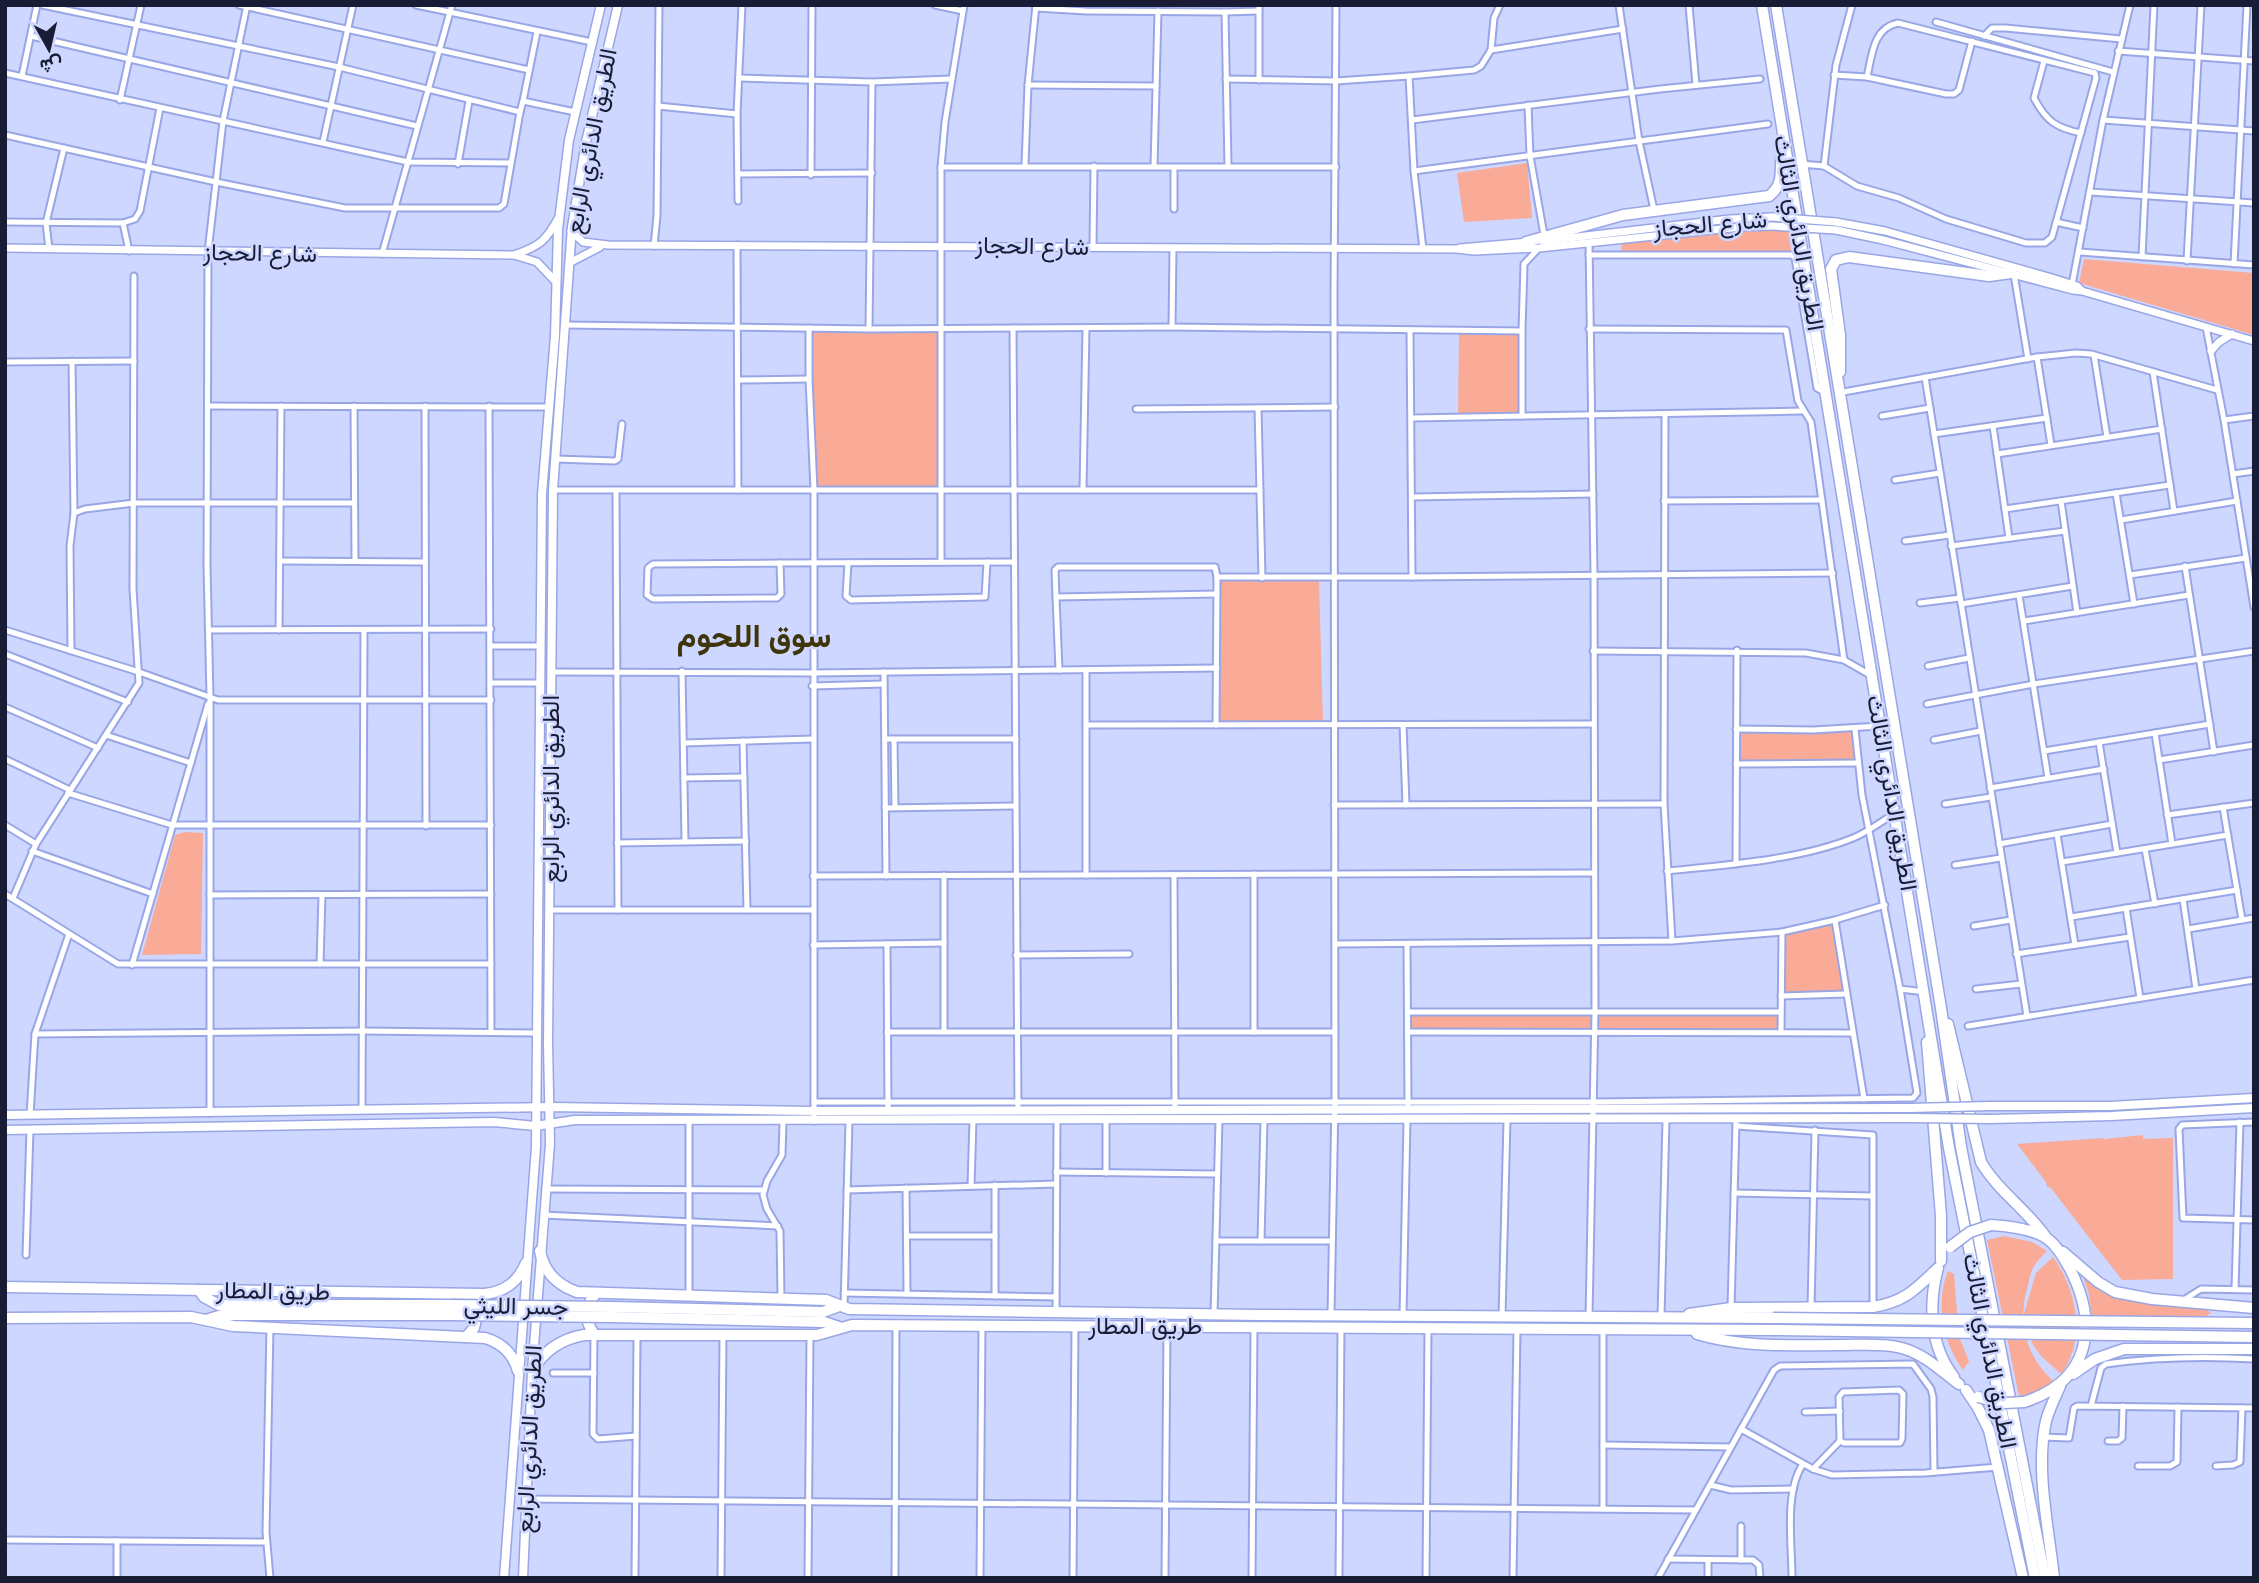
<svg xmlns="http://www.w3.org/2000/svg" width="2259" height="1583" font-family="'Fira Sans',Vazirmatn,sans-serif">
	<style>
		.green { fill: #f9ab97 }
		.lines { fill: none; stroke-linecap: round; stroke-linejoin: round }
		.street-casing { stroke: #99a6e6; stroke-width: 9 }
		.secondary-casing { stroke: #99a6e6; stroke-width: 10 }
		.primary-casing { stroke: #99a6e6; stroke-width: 11 }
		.highway-casing { stroke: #99a6e6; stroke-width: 13 }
		.street { stroke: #fff; stroke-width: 5 }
		.secondary { stroke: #fff; stroke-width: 7 }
		.primary { stroke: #fff; stroke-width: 8 }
		.highway { stroke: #fff; stroke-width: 10 }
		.secondary-bridge-casing { stroke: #99a6e6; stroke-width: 10; stroke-linecap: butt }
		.primary-bridge-casing { stroke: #99a6e6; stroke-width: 11; stroke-linecap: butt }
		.highway-bridge-casing { stroke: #99a6e6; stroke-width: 13; stroke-linecap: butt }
		.secondary-bridge { stroke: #fff; stroke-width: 7 }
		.primary-bridge { stroke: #fff; stroke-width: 8 }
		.highway-bridge { stroke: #fff; stroke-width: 10 }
		.labels { text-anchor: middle; stroke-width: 5; stroke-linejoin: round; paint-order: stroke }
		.street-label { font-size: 24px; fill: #181c34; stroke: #ced7ff }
		.district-label { font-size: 32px; font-weight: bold; fill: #3f350a; stroke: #ced7ff }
	</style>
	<rect width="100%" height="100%" fill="#ced7ff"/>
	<!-- green -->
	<g class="green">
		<polygon points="1527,163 1532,218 1464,222 1457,173"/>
		<polygon points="1740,227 1789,227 1791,254 1621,255 1622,241"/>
		<polygon points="2084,259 2254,273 2254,335 2079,283"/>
		<polygon points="810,329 941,330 939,494 811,493"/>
		<polygon points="1459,331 1521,331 1522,415 1458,416"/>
		<polygon points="1217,578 1319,579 1323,726 1220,727"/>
		<polygon points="1735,729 1854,729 1858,763 1735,763"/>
		<polygon points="185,832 203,833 201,954 142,955 175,835"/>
		<polygon points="1834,921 1847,996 1782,996 1782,932"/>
		<polygon points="1405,1012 1781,1012 1781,1032 1405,1031"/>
		<polygon points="2143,1135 2143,1139 2173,1138 2173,1279 2122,1280 2050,1187 2047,1187 2046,1182 2017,1144 2103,1138 2104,1140 2105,1139"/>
		<path d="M2004 1236 2032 1242 2047 1251C2042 1256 2036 1262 2033 1268 2030 1274 2029 1282 2027 1289 2017 1325 2027 1357 2054 1382L2029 1395 2019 1396 1987 1240Z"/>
		<path d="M2053 1257C2077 1290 2087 1340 2061 1374L2042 1357 2033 1345 2024 1314 2036 1273Z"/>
		<path d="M1948 1271 1954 1274 1959 1337 1969 1361 1963 1370C1943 1343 1935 1302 1948 1271Z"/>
		<polygon points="2086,1278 2102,1292 2114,1298 2207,1310 2211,1313 2203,1318 2092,1317 2089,1295 2084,1279"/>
	</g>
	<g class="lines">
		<defs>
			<g id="street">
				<polyline points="42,5 339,67 520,112 523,101 575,112"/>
				<polyline points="239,5 529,70"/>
				<polyline points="416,5 592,42"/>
				<polyline points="935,5 963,11"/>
				<polyline points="1619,5 1639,141 1654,210"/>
				<polyline points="1689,5 1696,85"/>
				<polyline points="1036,8 1086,11 1225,12 1228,166"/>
				<polyline points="1225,12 1259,11"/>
				<polyline points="1936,22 2113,72"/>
				<polyline points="31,36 417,126"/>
				<polyline points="1984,36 1992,28 2006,28 2121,39"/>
				<polyline points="1491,50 1494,18 1500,5"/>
				<polyline points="2118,51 2254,61"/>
				<path d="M2044 61 2034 98C2046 121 2056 128 2081 133"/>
				<polyline points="5,73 408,162 511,163"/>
				<polyline points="1834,75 1867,77 1946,94 1954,94 1959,90 1972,41"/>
				<polyline points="22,76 37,5"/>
				<polyline points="1409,76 1474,70 1481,66 1491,50 1623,29"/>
				<polyline points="739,78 872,82 951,79"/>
				<polyline points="1226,79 1336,81 1409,76 1414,171 1423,249"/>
				<polyline points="1259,80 1259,5"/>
				<polyline points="1028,85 1156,86"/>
				<polyline points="120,100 141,5"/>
				<polyline points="523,101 537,32"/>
				<polyline points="1528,105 1530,156 1544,235"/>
				<polyline points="658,106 737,114"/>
				<polyline points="1412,120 1660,89 1760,79"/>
				<polyline points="2103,120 2254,131"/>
				<polyline points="5,135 216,182 345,208 499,208 504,204 520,112"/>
				<polyline points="323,142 353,5"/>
				<polyline points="458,164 469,101"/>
				<path d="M1801 164 1824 166 1857 186 1899 198 1946 219 2026 243H2045L2052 237 2096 78 2095 73 1898 23C1873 28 1872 55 1867 77"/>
				<polyline points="1025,165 1028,85 1036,5"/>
				<polyline points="1154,166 1158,11"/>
				<polyline points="1824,166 1836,65 1852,5"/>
				<polyline points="941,167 1336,167"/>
				<polyline points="1414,171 1768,124"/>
				<polyline points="739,174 872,173"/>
				<polyline points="811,175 812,5"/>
				<polyline points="2090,192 2254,203"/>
				<polyline points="738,201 737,114 742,5"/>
				<polyline points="1174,209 1174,168"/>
				<polyline points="5,222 123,223 135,219 140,211 160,108"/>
				<polyline points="2056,222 2083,228"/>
				<polyline points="123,223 129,251"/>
				<polyline points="1589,243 1594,574 1595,1012 1589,1317"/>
				<polyline points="737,245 738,490"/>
				<polyline points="654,246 657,216 659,5"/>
				<polyline points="1093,247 1094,166"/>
				<polyline points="49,249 46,223 64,148"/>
				<polyline points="2080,252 2254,265"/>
				<polyline points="382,254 452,5"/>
				<polyline points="1589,255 1792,255 1795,258 1817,388 1826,393"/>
				<polyline points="2142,257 2154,5"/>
				<polyline points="2187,261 2201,5"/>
				<polyline points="2234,264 2247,5"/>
				<polyline points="2014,274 2028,359"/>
				<polyline points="2072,285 2103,120 2130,5"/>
				<polyline points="565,325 872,329 1172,327 1522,331"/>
				<polyline points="1172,327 1173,248"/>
				<polyline points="2206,327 2224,420 2254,607"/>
				<polyline points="809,328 809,379 814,490 814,1121"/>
				<polyline points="1013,328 1018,1110"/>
				<polyline points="869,329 872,82"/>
				<polyline points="1589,329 1786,330 1798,401 1811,422 1844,660"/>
				<polyline points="1410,330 1412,577 1833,573"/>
				<polyline points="2094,355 2107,437"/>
				<polyline points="2037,357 2051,445"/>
				<polyline points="72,361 74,513"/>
				<polyline points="5,362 134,361"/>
				<polyline points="2153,372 2174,511"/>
				<polyline points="1925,377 2027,1016"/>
				<polyline points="739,380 809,379"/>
				<polyline points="1838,393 2037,357 2076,353 2091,354 2217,390"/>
				<polyline points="209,406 549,407"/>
				<polyline points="354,406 355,561"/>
				<polyline points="425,406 426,826"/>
				<polyline points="489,406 491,1032"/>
				<polyline points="1258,408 1262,578"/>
				<polyline points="1136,409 1335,407"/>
				<polyline points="1665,414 1664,804 1672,941"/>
				<polyline points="1522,416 1522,331 1524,264 1539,248"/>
				<polyline points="1882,416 1930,408"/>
				<polyline points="1412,418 1803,411"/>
				<polyline points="2224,420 2254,416"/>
				<polyline points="1993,426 2009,538"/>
				<polyline points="1934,434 2047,418"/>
				<polyline points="1997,454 2162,429"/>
				<polyline points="556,459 615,461 618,459 622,424"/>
				<polyline points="2233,474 2254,471"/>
				<polyline points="1895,480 1940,473"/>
				<polyline points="553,490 1260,490"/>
				<polyline points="616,490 618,910"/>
				<polyline points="1083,490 1086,328"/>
				<polyline points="2116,493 2134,604"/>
				<polyline points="1413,497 1593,494"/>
				<polyline points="1664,501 1822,500"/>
				<polyline points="2061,501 2077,613"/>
				<polyline points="2005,509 2170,485"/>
				<polyline points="2121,520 2237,501"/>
				<polyline points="1905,541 1950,535"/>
				<polyline points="1951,546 2065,531"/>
				<polyline points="281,561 425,562"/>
				<polyline points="941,562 941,167 945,122 964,5"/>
				<polygon points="780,563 781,594 777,598 653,599 647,595 648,568 653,564"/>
				<polyline points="780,563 1014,562"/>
				<polyline points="848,563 846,596 851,600 985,597 987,562"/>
				<polyline points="2185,566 2214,752"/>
				<polyline points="2130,575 2246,558"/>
				<polyline points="1217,577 1412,577"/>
				<polyline points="2019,595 2048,778"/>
				<polyline points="1056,597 1055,570 1058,567 1215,567 1217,577 1216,725"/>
				<polyline points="1920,603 1960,598"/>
				<polyline points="1961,604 2073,586"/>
				<polyline points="2024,621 2189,595"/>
				<polyline points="5,630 139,672 218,700 491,700"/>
				<polyline points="209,630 491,629"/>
				<polyline points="279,630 281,406"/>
				<polyline points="491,646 541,646"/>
				<polyline points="71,651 70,546 74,513 85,509 134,503 354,503"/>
				<polyline points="1593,651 1806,653 1844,660 1872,676"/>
				<polyline points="5,654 128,702"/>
				<polyline points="1928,666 1969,658"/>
				<polyline points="1059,670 1056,597 1217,594"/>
				<polyline points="1086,670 1086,875"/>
				<polyline points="682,671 685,842"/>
				<polyline points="551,672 813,673 1217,668"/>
				<polyline points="884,672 886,876"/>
				<polyline points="491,683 541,683"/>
				<polyline points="812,686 884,684"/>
				<polyline points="1927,704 2034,684 2254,651"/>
				<polyline points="5,707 98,748"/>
				<polyline points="1086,725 1593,724"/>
				<polyline points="1403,725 1406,805"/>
				<polyline points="1736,729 1813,730 1880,726"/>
				<polyline points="2155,733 2172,844"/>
				<polyline points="106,735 191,763"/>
				<polyline points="885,739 1016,739"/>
				<polyline points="894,740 895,807"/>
				<polyline points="1934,740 1981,731"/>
				<polyline points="743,741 747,910"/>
				<polyline points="2099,742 2117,853"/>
				<polyline points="684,743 813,739"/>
				<polyline points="2044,751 2210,724"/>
				<polyline points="5,759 70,790"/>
				<polyline points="2159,760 2254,745"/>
				<polyline points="1736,764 1858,763"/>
				<polyline points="684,778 744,777"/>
				<polyline points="1990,788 2104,769"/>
				<polyline points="68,793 172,825 491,825"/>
				<polyline points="1945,804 1991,797"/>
				<polyline points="1334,805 1664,804"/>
				<polyline points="2223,807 2242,920"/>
				<polyline points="885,808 1015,806"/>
				<polyline points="2167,815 2254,803"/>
				<polyline points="5,825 36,844"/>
				<polyline points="2057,834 2075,945"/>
				<polyline points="617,843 746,841"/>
				<polyline points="1999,844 2112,824"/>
				<polyline points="2145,849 2155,904"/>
				<polyline points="32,851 153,894"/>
				<polyline points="2062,862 2228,835"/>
				<polyline points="1736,864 1737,650"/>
				<polyline points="1955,865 2001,858"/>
				<path d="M1667 871C1725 865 1799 860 1853 838 1868 832 1881 822 1895 813"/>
				<polyline points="1254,874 1254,1032"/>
				<polyline points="1174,875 1175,1110"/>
				<polyline points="813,876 1594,873"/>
				<polyline points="5,894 118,964 491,964"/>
				<polyline points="210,895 491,894"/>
				<polyline points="13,898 36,844 139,683 133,589 134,276"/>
				<polyline points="2183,899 2196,989"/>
				<polyline points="2126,908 2140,998"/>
				<polyline points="550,910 813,910"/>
				<polyline points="2071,917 2237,890"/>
				<polyline points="1835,920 1864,1099"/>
				<polyline points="1974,926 2011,920"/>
				<polyline points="2188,929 2254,918"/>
				<polyline points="887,944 888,1110"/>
				<polyline points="1336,944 1672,941 1782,932 1835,920 1885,905"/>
				<polyline points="1407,944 1408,1104"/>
				<polyline points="813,945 944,943"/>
				<polyline points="2016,954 2130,937"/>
				<polyline points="1016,955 1129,954"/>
				<polyline points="320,964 322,895"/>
				<polyline points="132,965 208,704"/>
				<polyline points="1900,989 1925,992"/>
				<polyline points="1976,989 2021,984"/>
				<polyline points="1781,996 1846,994"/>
				<polyline points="1408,1012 1781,1012"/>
				<polyline points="1968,1026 2254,980"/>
				<polyline points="887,1032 1335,1032"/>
				<polyline points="944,1032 944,875"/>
				<polyline points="1408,1032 1853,1033"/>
				<polyline points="1781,1032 1782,932"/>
				<polyline points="35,1034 364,1031 536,1033"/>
				<polyline points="814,1102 1594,1102 1913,1098 1917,1093 1900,989 1862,795 1855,729"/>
				<polyline points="362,1110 364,630"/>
				<polyline points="210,1113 210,697 207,566 208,252 223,121 247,5"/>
				<polyline points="30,1115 35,1034 69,934"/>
				<polyline points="2254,1122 2182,1125 2179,1129 2183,1218 2254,1220"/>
				<polyline points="1736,1126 1873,1135 1873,1307"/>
				<polyline points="1056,1172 1217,1174"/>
				<polyline points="1106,1173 1106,1120"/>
				<polyline points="995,1185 995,1296"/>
				<polyline points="971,1186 973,1120"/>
				<polyline points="906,1188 907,1294"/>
				<polyline points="545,1189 764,1190"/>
				<polyline points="847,1190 1056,1184"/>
				<polyline points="1734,1193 1873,1196"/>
				<polyline points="543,1215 778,1226"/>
				<polyline points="907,1236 995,1236"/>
				<polyline points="1216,1241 1332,1241"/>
				<polyline points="1261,1241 1264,1120"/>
				<polyline points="26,1255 30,1130"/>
				<polyline points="2235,1289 2240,1122"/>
				<polyline points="844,1293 1056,1297"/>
				<polyline points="689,1296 689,1121"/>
				<polyline points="781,1298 780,1231 767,1209 763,1195 767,1181 782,1155 783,1122"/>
				<polyline points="2182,1301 2201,1289 2254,1290"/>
				<polyline points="844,1307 849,1121"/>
				<polyline points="1731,1308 1736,1123"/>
				<polyline points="1811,1308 1815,1130"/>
				<polyline points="1056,1313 1057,1120"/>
				<polyline points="1331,1314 1335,1101 1334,293 1336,5"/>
				<polyline points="1214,1315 1219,1120"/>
				<polyline points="1403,1316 1407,1120"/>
				<polyline points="1502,1317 1507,1120"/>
				<polyline points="1661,1317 1666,1120"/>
				<polyline points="594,1334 593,1434 598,1439 636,1436"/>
				<polyline points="553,1373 594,1373"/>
				<path d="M2091 1406 2101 1368 2106 1364C2156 1357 2203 1356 2254 1359"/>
				<polyline points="1805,1412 1840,1411"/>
				<polyline points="1741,1429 1813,1469 1832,1475 1925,1473 1998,1467"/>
				<polyline points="2043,1437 2069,1438 2074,1408 2077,1406 2254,1408"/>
				<polyline points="2108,1441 2118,1441 2122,1438 2123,1406"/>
				<polyline points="1603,1445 1731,1447"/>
				<polyline points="2138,1466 2170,1466 2177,1462 2178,1407"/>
				<polyline points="2216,1466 2233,1465 2240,1462 2242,1408"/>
				<polyline points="1813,1469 1840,1441 1839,1397 1843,1392 1899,1390 1903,1394 1902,1439 1900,1443 1844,1443 1840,1441"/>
				<polyline points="1710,1485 1731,1490 1793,1489"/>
				<polyline points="525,1499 1696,1510"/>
				<polyline points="1603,1509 1603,1329"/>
				<polyline points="5,1540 266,1542"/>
				<polyline points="1668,1559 1753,1560 1759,1565 1760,1578"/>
				<polyline points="1741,1560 1741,1526"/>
				<polyline points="117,1578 117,1541"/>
				<polyline points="270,1578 266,1532 270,1327"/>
				<polyline points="635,1578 637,1336"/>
				<polyline points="721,1578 723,1336"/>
				<polyline points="808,1578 810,1336"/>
				<polyline points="895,1578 896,1325"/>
				<polyline points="980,1578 982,1325"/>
				<polyline points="1073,1578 1075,1326"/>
				<polyline points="1165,1578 1167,1327"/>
				<polyline points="1252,1578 1254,1327"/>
				<polyline points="1339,1578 1341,1328"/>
				<polyline points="1426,1578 1428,1328"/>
				<polyline points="1513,1578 1517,1329"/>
				<polyline points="1658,1578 1774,1370 1780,1366 1913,1364 1931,1389 1933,1397 1934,1472"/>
				<polyline points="1708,1578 1708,1560"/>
				<path d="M1792 1578C1792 1544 1784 1492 1803 1464"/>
			</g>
			<g id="secondary">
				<polyline points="1836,222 1885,231 2052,278 2077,286 2081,290"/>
				<polyline points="1836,230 1883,240 2073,290 2082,291 2254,341"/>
				<polyline points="571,231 583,242 608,245 1456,249 1474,251 1539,248 1741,227 1772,226"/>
				<polyline points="1543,241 1730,219 1772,217"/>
				<polyline points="5,248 514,255 537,262 556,282"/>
				<polyline points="1460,248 1528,242"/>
				<path d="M514 255C540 246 546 241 559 217"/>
				<polyline points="571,262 600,247"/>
				<polyline points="2211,351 2219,342 2232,334"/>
			</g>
			<g id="primary">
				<polyline points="1990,1106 2110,1106 2254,1098"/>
				<polyline points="5,1115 551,1107 814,1111 1910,1108"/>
				<polyline points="1990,1119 2111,1116 2254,1108"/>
				<polyline points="5,1130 494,1122 535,1126 575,1120 1912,1118"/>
				<polyline points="504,1578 536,1147 542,494 555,336 558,229 569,140 601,5"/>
				<polyline points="523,1578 532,1371 550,1144 548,1043 553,490 572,227 586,142 618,5"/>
			</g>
			<g id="highway">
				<polyline points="1762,5 1949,1148 2035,1578"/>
				<polyline points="1776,5 1941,1008 1961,1147 2045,1578"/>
				<path d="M1526 242 1623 215 1769 196C1782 186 1781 175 1781 159"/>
				<polyline points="1840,372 1840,335 1831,269 1836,260 1849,257 1989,276 2011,273"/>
				<path d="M1948 1024 1981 1162C1998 1191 2026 1209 2045 1236"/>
				<polyline points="1927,1042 1941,1216 1941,1261"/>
				<path d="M1991 1225C2009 1226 2027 1228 2043 1236 2056 1243 2063 1257 2070 1269 2099 1326 2090 1381 2024 1402"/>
				<path d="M540 1251C544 1272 557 1285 577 1292L826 1300 849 1309 1259 1315 1773 1318"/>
				<polyline points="2063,1252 2098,1282 2115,1292 2152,1299 2254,1308"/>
				<path d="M1938 1268C1928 1305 1930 1347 1954 1377"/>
				<path d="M5 1287 484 1294C505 1292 518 1282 526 1263"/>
				<polyline points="199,1290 204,1297 219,1305 451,1305"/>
				<polyline points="611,1307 823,1312 839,1306"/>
				<path d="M1689 1314 1731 1308 1873 1307C1904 1302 1915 1290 1937 1269"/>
				<polyline points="611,1317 824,1322 839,1327"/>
				<path d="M5 1318 191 1317 233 1326 485 1338C502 1343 513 1353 518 1371"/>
				<polyline points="206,1320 222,1315 450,1315"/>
				<path d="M594 1334C584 1320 585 1306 596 1293"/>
				<path d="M1697 1334C1743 1348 1794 1345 1841 1345 1865 1345 1893 1342 1915 1353 1931 1360 1945 1374 1959 1384"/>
				<polyline points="466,1337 474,1328 478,1310"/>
				<path d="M532 1371C544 1350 561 1339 584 1335H817L852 1325 1773 1330"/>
				<polyline points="2073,1374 2095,1359 2124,1349 2254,1349"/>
				<polyline points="1966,1390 1978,1408 1989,1430 2023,1578"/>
				<path d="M2054 1578C2049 1530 2035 1468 2046 1421 2049 1409 2055 1398 2060 1386"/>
			</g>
		</defs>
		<!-- street casing -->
		<use href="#street" class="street-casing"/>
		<!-- secondary casing -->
		<use href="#secondary" class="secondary-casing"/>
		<!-- primary casing -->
		<use href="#primary" class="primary-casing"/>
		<!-- highway casing -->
		<use href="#highway" class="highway-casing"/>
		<!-- street -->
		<use href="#street" class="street"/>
		<!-- secondary -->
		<use href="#secondary" class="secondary"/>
		<!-- primary -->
		<use href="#primary" class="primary"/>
		<!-- highway -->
		<use href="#highway" class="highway"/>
		<defs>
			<g id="secondary-bridge">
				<polyline points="1772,217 1836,222"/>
				<polyline points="1772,226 1836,230"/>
			</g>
			<g id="primary-bridge">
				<polyline points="1910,1108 1990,1106"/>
				<polyline points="1912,1118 1990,1119"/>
			</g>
			<g id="highway-bridge">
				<polyline points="1950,1247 1970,1232 1991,1225"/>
				<polyline points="451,1305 611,1307"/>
				<polyline points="450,1315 611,1317"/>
				<polyline points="1773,1318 2254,1323"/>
				<polyline points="1773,1330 2254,1337"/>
				<polyline points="1978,1397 2005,1403 2024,1402"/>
			</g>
		</defs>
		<!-- secondary-bridge casing -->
		<use href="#secondary-bridge" class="secondary-bridge-casing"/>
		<!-- primary-bridge casing -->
		<use href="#primary-bridge" class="primary-bridge-casing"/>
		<!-- highway-bridge casing -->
		<use href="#highway-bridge" class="highway-bridge-casing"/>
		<!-- secondary-bridge -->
		<use href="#secondary-bridge" class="secondary-bridge"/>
		<!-- primary-bridge -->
		<use href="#primary-bridge" class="primary-bridge"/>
		<!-- highway-bridge -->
		<use href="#highway-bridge" class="highway-bridge"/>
	</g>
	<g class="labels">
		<!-- street labels -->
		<g class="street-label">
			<text transform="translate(591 141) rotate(-79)" y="8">الطريق الدائري الرابع</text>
			<text transform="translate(1710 224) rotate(-5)" y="8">شارع الحجاز</text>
			<text transform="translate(1799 233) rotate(80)" y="8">الطريق الدائري الثالث</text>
			<text transform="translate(1032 246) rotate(1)" y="8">شارع الحجاز</text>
			<text transform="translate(260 253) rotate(1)" y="8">شارع الحجاز</text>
			<text transform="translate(551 789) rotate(-90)" y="8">الطريق الدائري الرابع</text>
			<text transform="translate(1892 793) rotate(80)" y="8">الطريق الدائري الثالث</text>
			<text transform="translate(273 1291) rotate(1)" y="8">طريق المطار</text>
			<text transform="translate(516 1306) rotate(1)" y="8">جسر الليثي</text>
			<text x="1145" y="1334">طريق المطار</text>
			<text transform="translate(1990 1351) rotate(79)" y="8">الطريق الدائري الثالث</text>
			<text transform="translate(529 1439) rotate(-87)" y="8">الطريق الدائري الرابع</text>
		</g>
		<!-- district labels -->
		<g class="district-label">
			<text x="754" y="647">سوق اللحوم</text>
		</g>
	</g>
	<!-- border -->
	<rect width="2259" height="1583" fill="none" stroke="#181c34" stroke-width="14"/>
	<!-- north arrow -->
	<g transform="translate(49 49) rotate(172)" stroke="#ced7ff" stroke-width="5" paint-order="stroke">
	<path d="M0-5L12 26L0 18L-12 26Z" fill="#181c34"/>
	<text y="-10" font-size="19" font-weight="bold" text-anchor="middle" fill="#181c34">ش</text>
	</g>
</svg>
